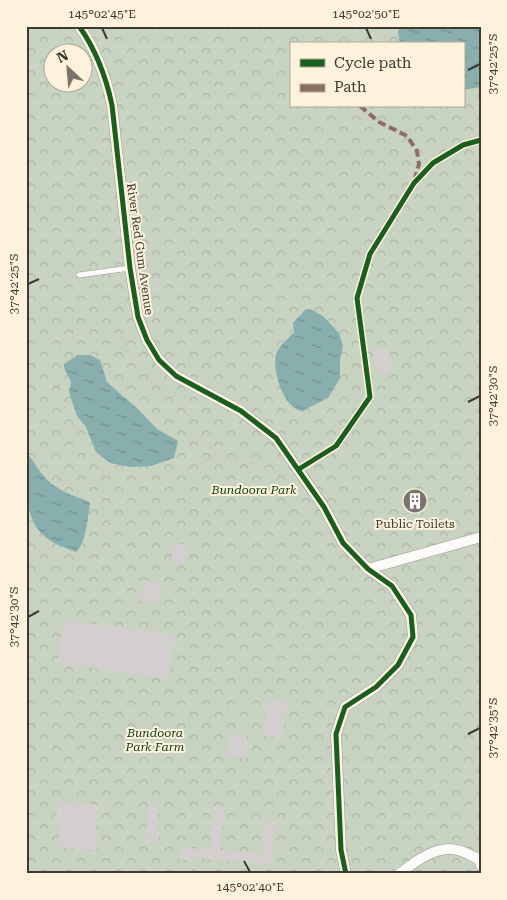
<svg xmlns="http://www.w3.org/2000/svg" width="507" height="900" font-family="'Roboto Serif',serif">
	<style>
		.forest { fill: url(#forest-crowns); fill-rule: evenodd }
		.water { fill: url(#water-ripples) }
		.building { fill: #d3cfce }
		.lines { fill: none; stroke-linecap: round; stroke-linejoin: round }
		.service-casing { stroke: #9d9890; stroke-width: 6 }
		.minor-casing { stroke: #9d9890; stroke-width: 11 }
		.path { stroke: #c8c5c1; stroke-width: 2.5; stroke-dasharray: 1 4; stroke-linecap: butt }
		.service { stroke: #fcfbf9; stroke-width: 5 }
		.minor { stroke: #fcfbf9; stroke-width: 10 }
		.quiet { stroke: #8d6e63; stroke-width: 4; stroke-dasharray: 8 4; stroke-linecap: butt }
		.cycleway-casing { stroke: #fdf2dc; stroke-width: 8 }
		.cycleway { stroke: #1b5e20; stroke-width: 5 }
		.ticks { fill: none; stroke: #3e3931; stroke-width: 2 }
		.labels { text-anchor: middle; stroke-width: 4; stroke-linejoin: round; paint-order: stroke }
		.street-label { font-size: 12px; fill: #3e3931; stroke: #fdf2dc }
		.park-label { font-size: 12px; font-style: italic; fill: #063b0e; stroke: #fdf2dc }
		.poi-label { font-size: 12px; fill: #3e3931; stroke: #fdf2dc }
		.neatline { fill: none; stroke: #3e3931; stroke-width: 2 }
		.ticks-label { font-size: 12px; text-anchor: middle; fill: #3e3931 }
	</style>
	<defs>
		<pattern id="forest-crowns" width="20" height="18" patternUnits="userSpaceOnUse" patternTransform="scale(1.25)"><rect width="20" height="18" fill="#c9d3c1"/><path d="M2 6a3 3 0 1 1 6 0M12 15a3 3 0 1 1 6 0" fill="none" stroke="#aeb6a6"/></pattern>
		<pattern id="water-ripples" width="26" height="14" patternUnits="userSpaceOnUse" patternTransform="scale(1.25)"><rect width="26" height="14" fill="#88afae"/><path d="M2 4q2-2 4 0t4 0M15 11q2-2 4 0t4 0" fill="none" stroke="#718f8e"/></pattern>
	</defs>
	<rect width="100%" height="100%" fill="#e8e2d6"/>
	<!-- forest -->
	<path class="forest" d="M26 26H481V874H26ZM291 44H463V106H291ZM52 52H82V82H52Z"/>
	<!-- water -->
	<g class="water">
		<polygon points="400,26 481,26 481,87 463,90 463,44 400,44 398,32"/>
		<path d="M310 309 323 316 339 333 343 346 340 360V378L328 398 302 411C283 409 272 369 276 354 279 346 289 338 294 332L293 323 306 309Z"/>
		<polygon points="78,355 90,355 100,360 107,382 139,410 157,429 178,441 174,458 151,466 130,467 110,463 96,452 86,427 77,416 69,392 71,382 64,368 64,364"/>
		<path d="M29 456C35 462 37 469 43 475 54 489 71 495 87 501L90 503C88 517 86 543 76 552 65 548 49 542 41 533 23 513 26 481 26 457Z"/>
	</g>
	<!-- building -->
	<g class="building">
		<polygon points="387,348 392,371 378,375 372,351"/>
		<polygon points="421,492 426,502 409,511 404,500"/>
		<polygon points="174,543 187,545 184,565 171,563"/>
		<polygon points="145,580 162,585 156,605 140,601"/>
		<polygon points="64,620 175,635 169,679 57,663"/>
		<polygon points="267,699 287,701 283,738 263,736"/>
		<polygon points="228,734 247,735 245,758 226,757"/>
		<polygon points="58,801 98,805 95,834 98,835 97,850 58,848 60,821 56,820"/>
		<polygon points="148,805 157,806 156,833 159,834 158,844 146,843"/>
		<polygon points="214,806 224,806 220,850 262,853 264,821 275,822 272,864 201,859 179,860 179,848 211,849"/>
	</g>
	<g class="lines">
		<defs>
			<polyline id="service" points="79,275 130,268"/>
			<g id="minor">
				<path d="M79 26C96 50 106 77 112 105L130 268 138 317 147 340 159 360 176 376 241 411 276 438 324 507 343 543 368 569 392 586 411 615 413 637 398 665 376 687 345 707 336 734 341 850 346 874"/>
				<polyline points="368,569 481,537"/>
				<path d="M399 874C414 862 437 845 457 850 464 851 472 856 479 859L481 866"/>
			</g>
		</defs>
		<!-- service casing -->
		<use href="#service" class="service-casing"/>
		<!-- minor casing -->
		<use href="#minor" class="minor-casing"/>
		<!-- path -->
		<g class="path">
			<path d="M26 449 36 451C47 474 65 492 92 482 101 478 107 472 117 471 129 470 142 474 155 474 176 474 198 466 216 455"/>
			<polyline points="372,530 427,503"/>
			<path d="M26 537C30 542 33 547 37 550 54 561 78 561 97 556L108 521 102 506 103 475 101 468 95 461 59 398V345L96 325 120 335 134 363 151 381 179 400 197 432 216 455 253 463 281 477 288 474"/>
		</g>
		<!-- service -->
		<use href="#service" class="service"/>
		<!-- minor -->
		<use href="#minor" class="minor"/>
		<!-- quiet -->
		<polyline class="quiet" points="360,106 379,122 407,136 417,151 419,164 415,178"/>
		<defs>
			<g id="cycleway">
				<path d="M79 26C96 50 106 77 112 105L130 268 138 317 147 340 159 360 176 376 241 411 276 438 324 507 343 543 368 569 392 586 411 615 413 637 398 665 376 687 345 707 336 734 341 850 346 874"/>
				<polyline points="299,469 336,446 370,397 357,298 370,254 414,183 433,163 463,145 481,140"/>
			</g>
		</defs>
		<!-- cycleway casing -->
		<use href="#cycleway" class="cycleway-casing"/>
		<!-- cycleway -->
		<use href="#cycleway" class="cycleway"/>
	</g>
	<!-- ticks -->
	<path class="ticks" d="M102 28 107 39M366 28 371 39M468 70 480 64M28 284 39 279M468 402 480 396M28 617 39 611M468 734 480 728M244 861 250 872"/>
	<!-- icons -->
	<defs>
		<symbol id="building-disc" viewBox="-11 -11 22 22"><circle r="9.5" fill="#7a746b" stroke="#fdf2dc"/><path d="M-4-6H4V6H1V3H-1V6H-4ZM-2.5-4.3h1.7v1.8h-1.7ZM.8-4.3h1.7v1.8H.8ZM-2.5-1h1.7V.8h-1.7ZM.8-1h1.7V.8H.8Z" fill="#fff"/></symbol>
	</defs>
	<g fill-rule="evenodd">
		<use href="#building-disc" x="401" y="487" width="28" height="28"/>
	</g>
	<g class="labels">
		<!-- street labels -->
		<g class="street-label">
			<text transform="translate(140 249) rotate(82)" y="4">River Red Gum Avenue</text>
		</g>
		<!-- park labels -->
		<g class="park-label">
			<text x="254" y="494">Bundoora Park</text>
			<text x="155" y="737">Bundoora<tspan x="155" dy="14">Park Farm</tspan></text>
		</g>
		<!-- poi labels -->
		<g class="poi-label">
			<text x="415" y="528">Public Toilets</text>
		</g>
	</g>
	<!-- border -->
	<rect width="507" height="900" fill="none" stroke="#fdf2dc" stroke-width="55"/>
	<!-- legend -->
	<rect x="290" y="42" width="175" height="65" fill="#fdf2dc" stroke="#b1a898"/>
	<rect x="300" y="59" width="25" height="8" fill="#1b5e20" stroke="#b1a898"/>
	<text x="334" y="68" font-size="15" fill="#3e3931">Cycle path</text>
	<rect x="300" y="84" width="25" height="8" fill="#8d6e63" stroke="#b1a898"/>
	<text x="334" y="92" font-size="15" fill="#3e3931">Path</text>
	<!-- north arrow -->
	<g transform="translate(68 68) rotate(334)"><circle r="24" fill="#fdf2dc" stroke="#b1a898"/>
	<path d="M0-4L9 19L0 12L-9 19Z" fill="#7a746b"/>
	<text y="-8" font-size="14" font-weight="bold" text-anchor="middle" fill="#3e3931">N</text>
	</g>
	<rect x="28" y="28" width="452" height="844" class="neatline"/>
	<g class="ticks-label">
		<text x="102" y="18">145°02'45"E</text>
		<text x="366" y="18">145°02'50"E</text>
		<text transform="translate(493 64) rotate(-90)" y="4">37°42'25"S</text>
		<text transform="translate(14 284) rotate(-90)" y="4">37°42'25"S</text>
		<text transform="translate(493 396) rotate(-90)" y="4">37°42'30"S</text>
		<text transform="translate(14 617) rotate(-90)" y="4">37°42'30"S</text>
		<text transform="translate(493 728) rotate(-90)" y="4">37°42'35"S</text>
		<text x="250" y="891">145°02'40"E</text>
	</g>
</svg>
